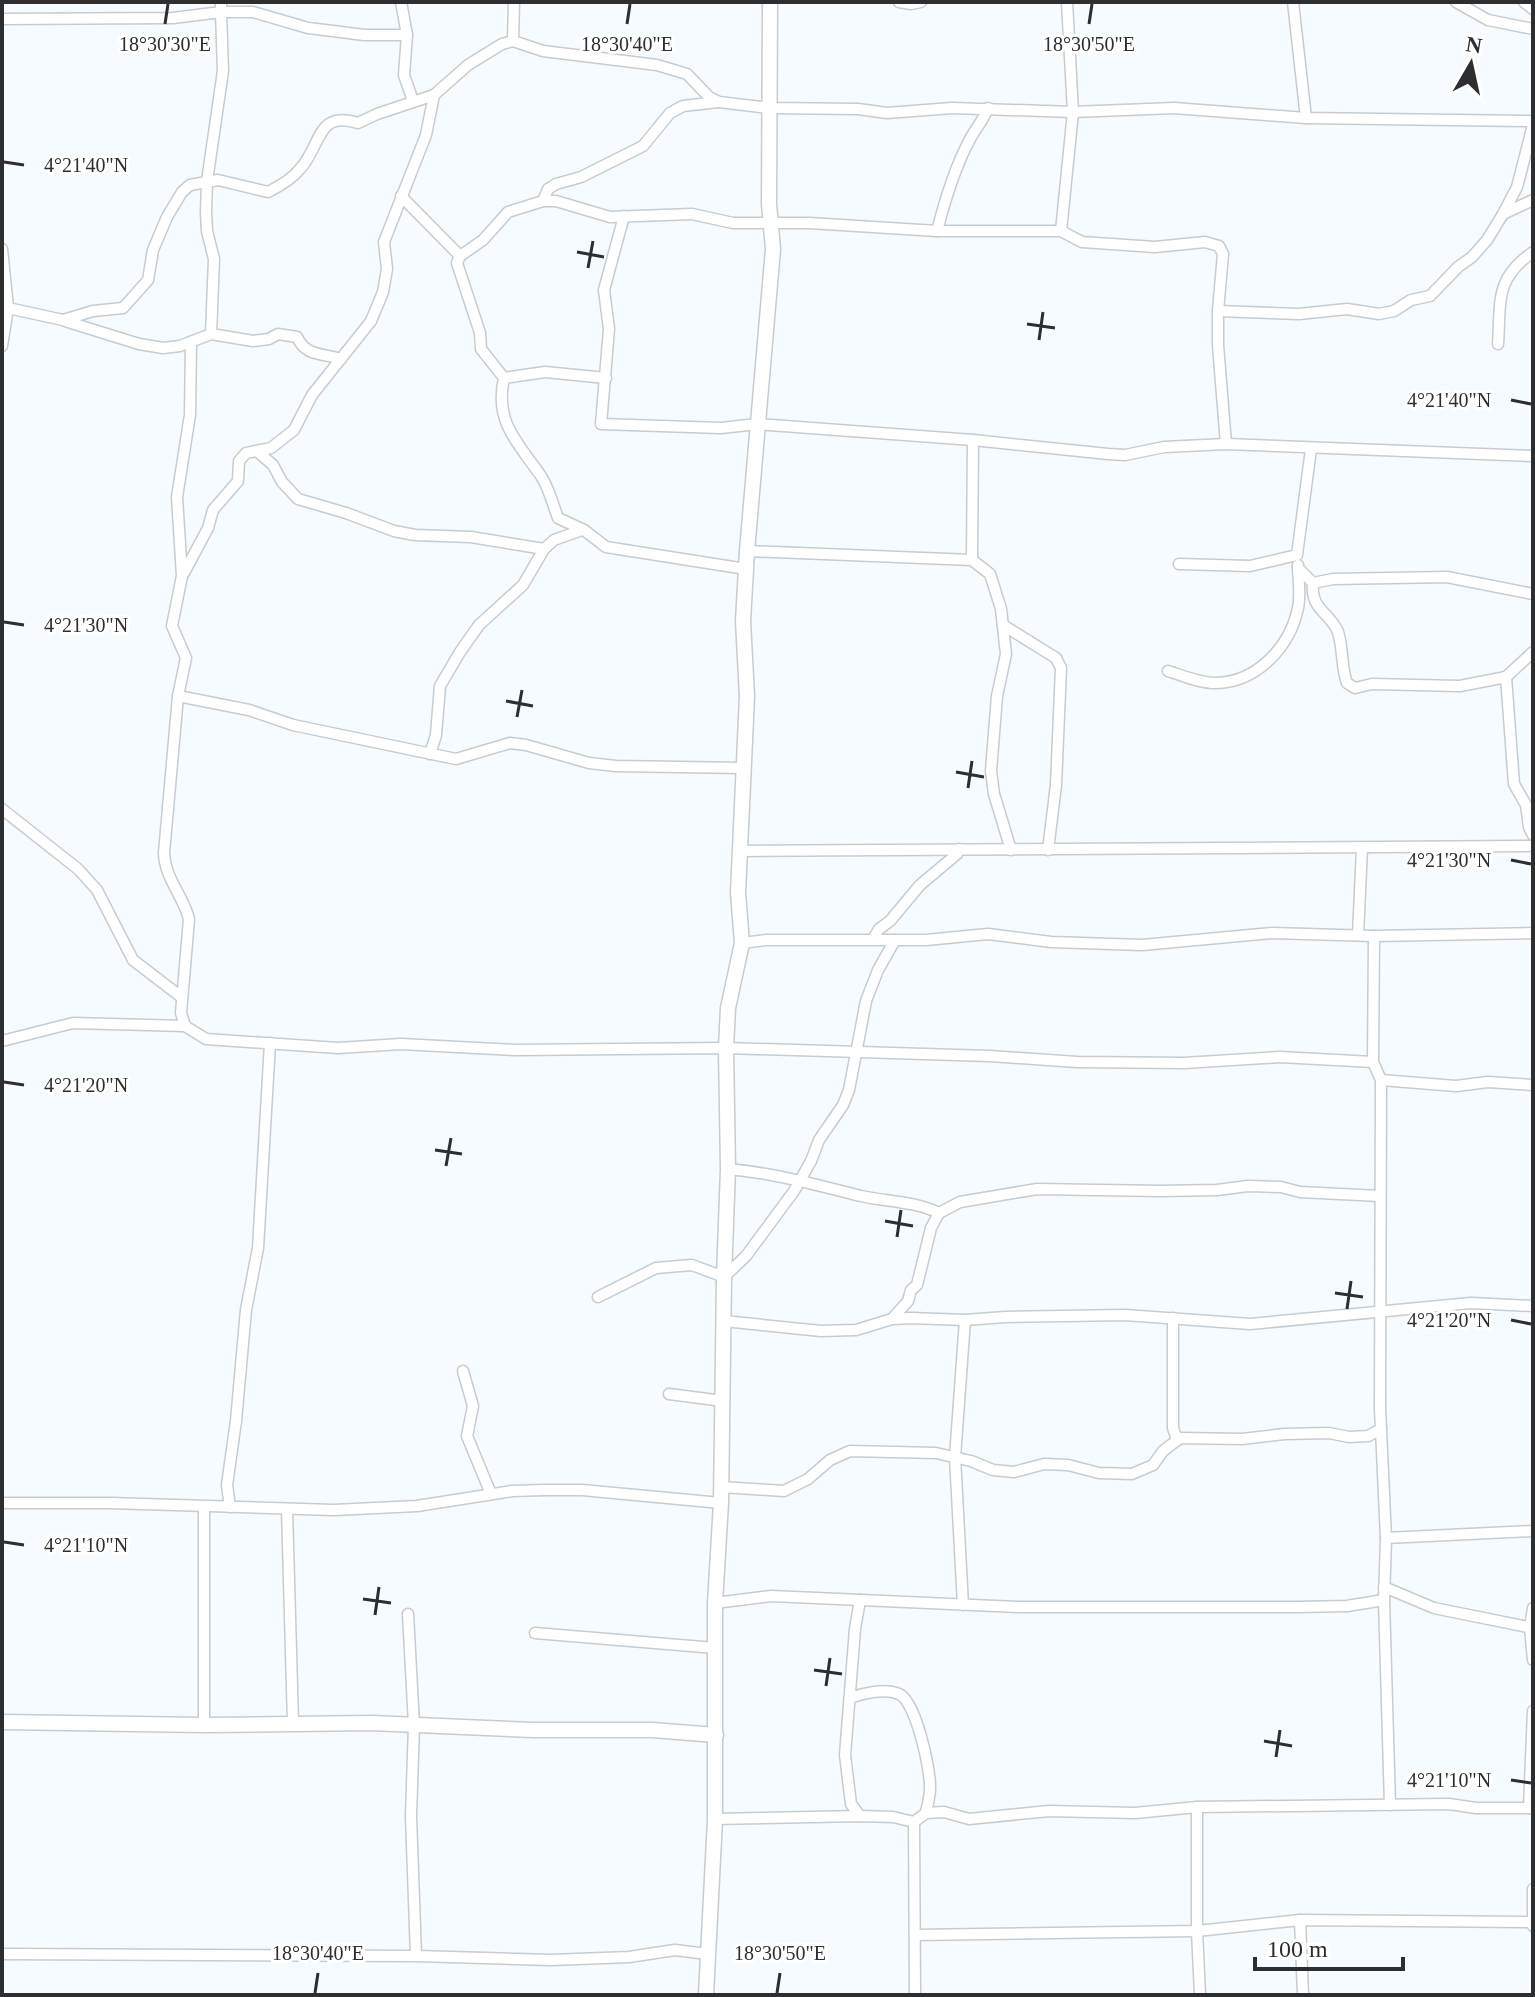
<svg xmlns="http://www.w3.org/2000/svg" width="1535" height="1997" font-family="Georgia,serif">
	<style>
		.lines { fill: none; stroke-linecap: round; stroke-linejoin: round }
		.street-casing { stroke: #c7ccd0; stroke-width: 13 }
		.secondary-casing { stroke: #c7ccd0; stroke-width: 17 }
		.street { stroke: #fff; stroke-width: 10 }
		.secondary { stroke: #fff; stroke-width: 14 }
		.ticks { fill: none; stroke: #2c2e2f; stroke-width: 3 }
		.ticks-label { font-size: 20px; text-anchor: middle; fill: #2c2e2f; stroke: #fff; stroke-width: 6; stroke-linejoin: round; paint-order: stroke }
	</style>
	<rect width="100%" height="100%" fill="#f5fbff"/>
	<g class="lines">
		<defs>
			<g id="street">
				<polyline points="401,2 407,35 404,75 413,101"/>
				<polyline points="899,2 911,4 921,2"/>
				<polyline points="1293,2 1306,118"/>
				<polyline points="1456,2 1488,20 1533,29"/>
				<polyline points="1524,2 1533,9"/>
				<polyline points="2,19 173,18 221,12 221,2"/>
				<polyline points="513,41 514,2"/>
				<polyline points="401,196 460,256"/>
				<polyline points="543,201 548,189 556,184 581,177 643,146 670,113 683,106 718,102"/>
				<polyline points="1503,214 1533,200"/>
				<polyline points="624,216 604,290 609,329 601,424 721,428 757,424 973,440 1108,454 1125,455 1164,447 1226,444 1533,456"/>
				<path d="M937 231C945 200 954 169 969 141 975 129 983 121 988 108"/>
				<polyline points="1061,231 1073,112 1067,2"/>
				<polyline points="2,249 8,308 2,346"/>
				<path d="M8 308 63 320 93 311 123 308 148 280 153 250 167 217 182 192 190 185 218 180 268 192C280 186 292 179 300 169 322 145 316 110 358 123L377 114 434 95 468 65 502 44 513 41 543 51 657 65 687 74 709 97 719 102 769 108 858 109 887 113 952 108 1073 112 1174 108 1306 118 1533 121"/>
				<polyline points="1218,311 1299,314 1347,309 1379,314 1394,311 1411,300 1430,296 1458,267 1472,257 1487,240 1503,214 1517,187 1533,125"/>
				<path d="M65 321 139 344 163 348 180 346 211 334 253 341 269 339 278 334 297 337C306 357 323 353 341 359"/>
				<polyline points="211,334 214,259 207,231 206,212 207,181 223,71 221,12 253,12 308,28 333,31 364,35 407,35"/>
				<path d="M191 342 190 415 177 497 182 576 172 626 186 658 178 696 164 853C165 879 183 895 189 919L181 1013 185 1026 206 1039 338 1048 401 1044 515 1050 726 1048 990 1056 1077 1062 1184 1063 1280 1057 1373 1062"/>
				<path d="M1498 344C1501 302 1494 279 1533 252"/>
				<polyline points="504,378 481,349 480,333 457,263 460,256 483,240 508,212 543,201 556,201 610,217 692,214 733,223 809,223 937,231 1061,231 1082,242 1155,247 1205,242 1219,246 1223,254 1218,311 1218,345 1226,444"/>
				<path d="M504 378C494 422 518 443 541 476 549 488 553 505 558 518L584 530 606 547 746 569"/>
				<polyline points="504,378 545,372 606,378"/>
				<polyline points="258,452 273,465 282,482 298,499 346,513 394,531 415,535 471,537 544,549"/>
				<polyline points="747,551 972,560 990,574 1001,609 1006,654 997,696 991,771 994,794 1011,850"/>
				<polyline points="972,560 973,440"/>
				<polyline points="1179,564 1250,566 1297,555 1311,449"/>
				<path d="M1298 568 1313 583C1310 610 1330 612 1338 632 1343 646 1341 667 1347 683L1355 688 1372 684 1460 686 1506 677 1514 784 1526 805 1529 827 1533 835"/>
				<polyline points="184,573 208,528 213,510 238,481 239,461 246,453 271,448 294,430 312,395 371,321 383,292 387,269 384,242 426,135 434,95"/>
				<polyline points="1313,583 1333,579 1447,577 1533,594"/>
				<polyline points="1003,625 1056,658 1061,668 1056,785 1048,850"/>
				<path d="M1168 671C1184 676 1200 683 1216 683 1257 682 1290 647 1298 608 1301 595 1298 578 1298 565"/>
				<polyline points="1506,677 1533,652"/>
				<polyline points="178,696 249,710 293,725 456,759 510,743 526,745 589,763 616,766 743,768"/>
				<polyline points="430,754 436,735 440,686 460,652 479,625 523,585 544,549 554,540 582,530"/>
				<polyline points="2,809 78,869 97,890 133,960 180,996"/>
				<polyline points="740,851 1533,846"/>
				<polyline points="1358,935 1362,848"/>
				<polyline points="1374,936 1373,1062 1381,1080 1380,1408 1386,1538 1384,1600 1390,1805"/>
				<polyline points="873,939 879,929 890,921 920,885 957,854 959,849"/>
				<polyline points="742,943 766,940 926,940 988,934 1051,942 1142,945 1272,933 1374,936 1533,933"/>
				<polyline points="2,1041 73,1023 185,1026"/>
				<polyline points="1381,1080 1456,1086 1488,1082 1533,1085"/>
				<path d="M728 1169C774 1173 817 1185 861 1196 888 1202 914 1201 939 1213"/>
				<polyline points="598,1297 656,1268 692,1265 724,1277 746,1256 794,1191 811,1161 819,1140 843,1105 849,1090 866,1001 878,970 895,940"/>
				<polyline points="1173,1318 1173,1428 1176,1437 1180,1438"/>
				<polyline points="892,1319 908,1301 911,1290 917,1285 931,1228 939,1213 960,1202 1037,1189 1160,1191 1217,1190 1248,1186 1281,1187 1300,1192 1380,1196"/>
				<polyline points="724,1321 821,1331 856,1330 892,1319 911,1318 965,1320 1005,1317 1125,1315 1250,1324 1471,1303 1533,1306"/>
				<polyline points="463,1371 473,1406 467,1436 491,1494"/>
				<polyline points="669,1394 723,1401"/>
				<polyline points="721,1487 784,1491 808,1479 830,1460 850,1451 936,1453 971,1461 993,1470 1014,1472 1044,1464 1068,1465 1099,1473 1132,1474 1153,1465 1163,1451 1180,1438 1242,1439 1284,1434 1329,1433 1349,1437 1368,1436 1381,1429"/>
				<polyline points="2,1503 110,1503 334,1510 417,1506 512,1491 545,1490 582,1490 721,1503"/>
				<polyline points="230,1507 227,1485 236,1421 246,1310 258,1248 270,1043"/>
				<polyline points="287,1509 293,1723"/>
				<polyline points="1386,1538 1533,1531"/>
				<polyline points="1384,1587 1434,1608 1533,1628"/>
				<polyline points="860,1600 855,1629 845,1755 851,1804 860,1816"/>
				<polyline points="715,1603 771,1596 1020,1607 1298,1607 1347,1606 1384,1600"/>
				<polyline points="963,1605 955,1457 965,1320"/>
				<polyline points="1533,1608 1530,1628 1533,1660"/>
				<polyline points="408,1614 414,1725 411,1816 416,1956"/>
				<polyline points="535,1633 715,1648"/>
				<path d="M850 1698C863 1693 885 1688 899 1694 916 1701 931 1771 930 1789 930 1797 927 1806 926 1813"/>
				<polyline points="204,1725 204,1507"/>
				<polyline points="1197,1807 1197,1931 1200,1995"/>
				<polyline points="1529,1808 1533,1711"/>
				<polyline points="715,1819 860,1816 893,1817 914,1822 926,1813 944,1812 969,1819 1049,1811 1135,1813 1197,1807 1449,1804 1476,1808 1533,1808"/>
				<polyline points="914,1822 915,1995"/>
				<polyline points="1533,1889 1533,1926"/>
				<polyline points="1300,1920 1303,1995"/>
				<polyline points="916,1935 1197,1931 1300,1920 1532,1922"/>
				<polyline points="2,1954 416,1956 551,1960 629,1957 675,1950 707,1954"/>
			</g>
			<g id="secondary">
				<polyline points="2,1722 204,1725 371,1723 533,1730 652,1730 716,1735"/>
				<polyline points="706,1995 715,1819 715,1603 721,1503 724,1277 728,1169 726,1048 728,1008 742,943 738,893 747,696 743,621 747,551 773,249 769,204 770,2"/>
			</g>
		</defs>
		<!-- street casing -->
		<use href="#street" class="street-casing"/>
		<!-- secondary casing -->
		<use href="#secondary" class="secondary-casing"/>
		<!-- street -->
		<use href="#street" class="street"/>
		<!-- secondary -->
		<use href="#secondary" class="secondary"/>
	</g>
	<!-- ticks -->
	<path class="ticks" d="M165 24 168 4M627 24 630 4M1089 24 1092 4M4 162 24 165M577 252 604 257M588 268 593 241M1027 324 1055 328M1039 340 1043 312M1511 400 1531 404M4 622 24 625M506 701 533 706M517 717 522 690M956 772 984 777M968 788 972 761M1511 860 1531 864M4 1082 24 1085M435 1150 462 1154M446 1166 451 1138M885 1221 913 1226M897 1237 901 1210M1335 1293 1363 1297M1347 1309 1351 1281M1511 1320 1531 1324M4 1542 24 1545M363 1599 391 1603M375 1615 379 1587M814 1670 842 1674M826 1686 830 1658M1264 1741 1292 1746M1276 1757 1280 1730M1511 1780 1531 1783M315 1993 318 1973M777 1993 780 1973"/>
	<g class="ticks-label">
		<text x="165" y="51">18°30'30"E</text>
		<text x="627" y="51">18°30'40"E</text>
		<text x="1089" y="51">18°30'50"E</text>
		<text x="86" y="172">4°21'40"N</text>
		<text x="1449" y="407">4°21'40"N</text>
		<text x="86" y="632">4°21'30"N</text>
		<text x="1449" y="867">4°21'30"N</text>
		<text x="86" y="1092">4°21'20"N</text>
		<text x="1449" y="1327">4°21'20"N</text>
		<text x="86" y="1552">4°21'10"N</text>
		<text x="1449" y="1787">4°21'10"N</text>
		<text x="318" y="1960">18°30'40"E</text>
		<text x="780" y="1960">18°30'50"E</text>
	</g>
	<!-- border -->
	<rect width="1535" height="1997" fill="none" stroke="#2c2e2f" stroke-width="8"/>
	<!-- north arrow -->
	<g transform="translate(1471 64) rotate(9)" stroke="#ffffff" stroke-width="6" paint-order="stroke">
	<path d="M0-6L14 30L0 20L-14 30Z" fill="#2c2e2f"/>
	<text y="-12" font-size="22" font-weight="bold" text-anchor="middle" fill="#2c2e2f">N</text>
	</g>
	<!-- scale -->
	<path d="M1255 1957v12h148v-12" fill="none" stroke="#2c2e2f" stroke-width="4"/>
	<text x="1267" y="1957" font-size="24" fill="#2c2e2f" stroke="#ffffff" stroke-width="6" paint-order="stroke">100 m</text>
</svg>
